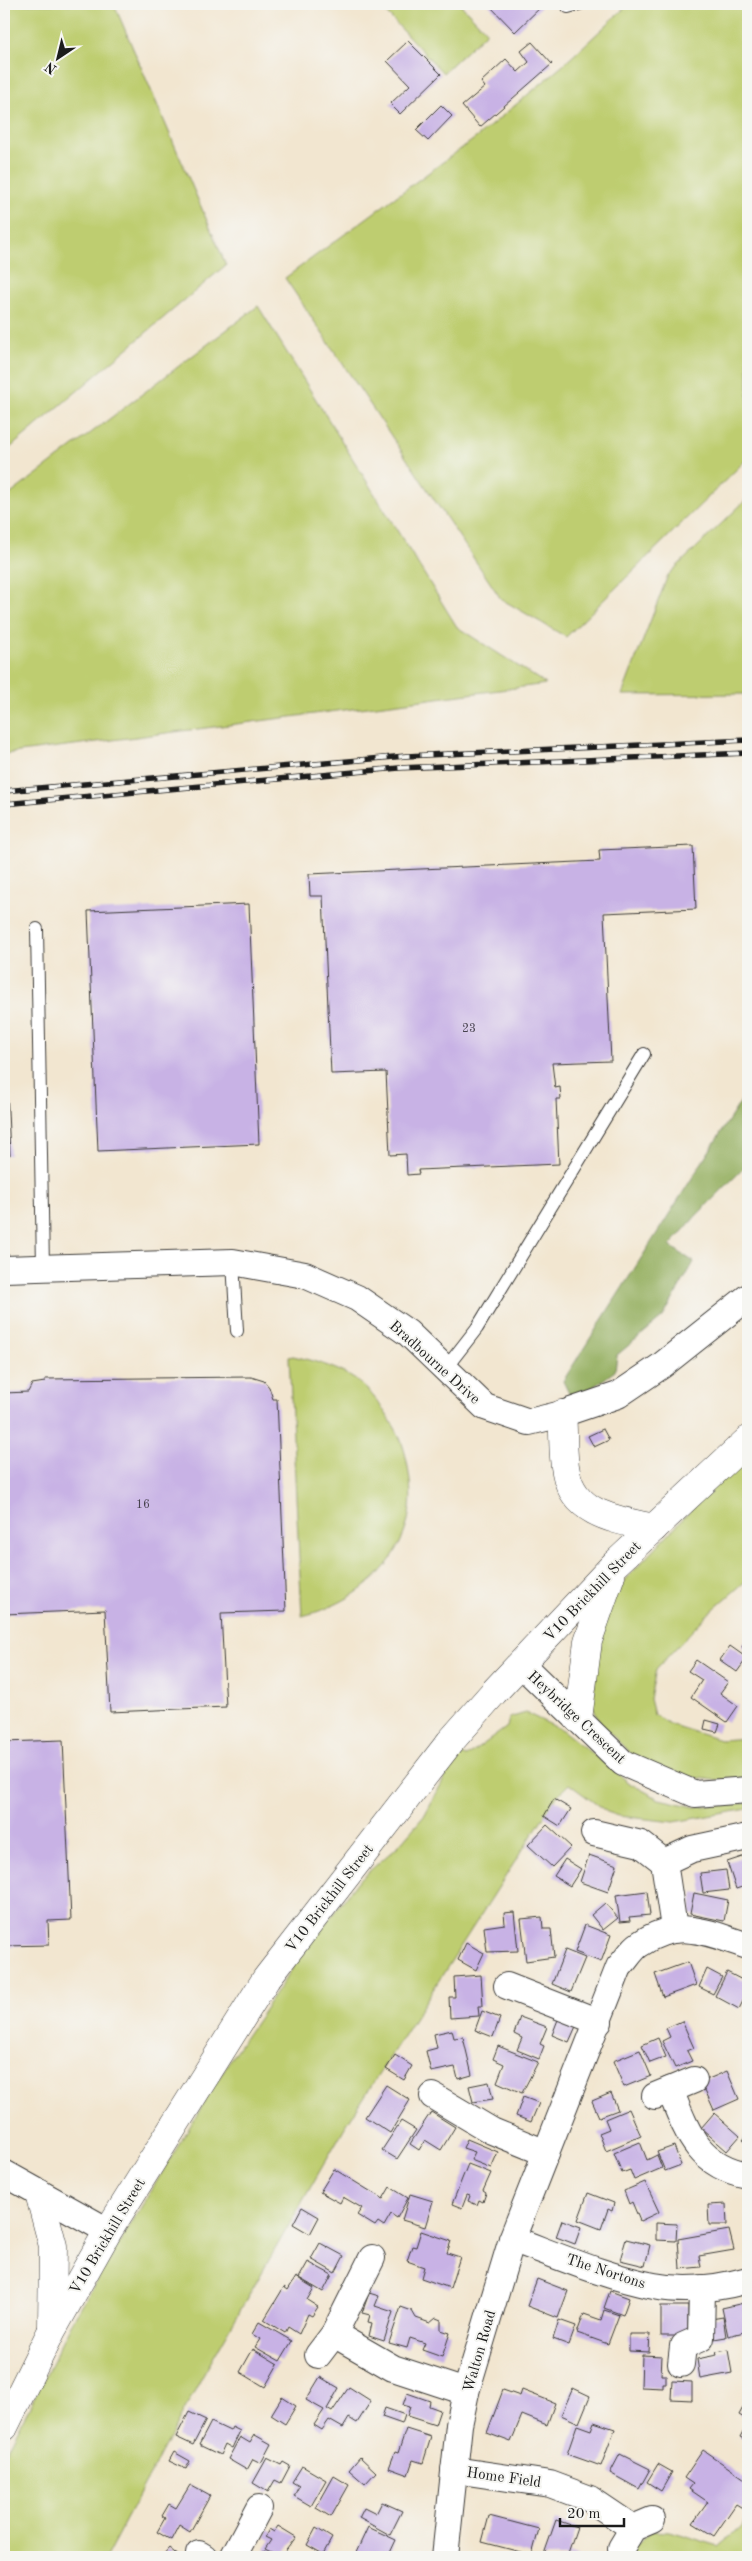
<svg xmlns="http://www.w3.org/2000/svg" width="752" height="2561" font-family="'Old Standard TT',serif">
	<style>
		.green { fill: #becd6f; stroke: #6d7446 }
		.forest { fill: #96b062; stroke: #59663f }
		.building { fill: #c8b2e5 }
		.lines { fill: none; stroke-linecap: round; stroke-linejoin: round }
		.lane-casing { stroke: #3c3a37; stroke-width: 14 }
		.street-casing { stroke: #3c3a37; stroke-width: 28 }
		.secondary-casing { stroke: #3c3a37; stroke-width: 29 }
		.lane { stroke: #fff; stroke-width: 12 }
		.street { stroke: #fff; stroke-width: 26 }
		.secondary { stroke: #fff; stroke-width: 28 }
		.rail-casing { stroke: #1c1c1c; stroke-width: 5.5 }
		.rail { stroke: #f6f6f2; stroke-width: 4; stroke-dasharray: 11; stroke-linecap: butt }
		.labels { text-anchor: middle; stroke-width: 4; stroke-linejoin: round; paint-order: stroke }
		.number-label { font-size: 12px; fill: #47424e }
		.street-label { font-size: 15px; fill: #1c1c1c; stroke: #f6f6f2 }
	</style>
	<rect width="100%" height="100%" fill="#f6f6f2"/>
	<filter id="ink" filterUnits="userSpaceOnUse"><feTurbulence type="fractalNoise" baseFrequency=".02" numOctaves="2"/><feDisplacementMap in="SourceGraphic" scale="10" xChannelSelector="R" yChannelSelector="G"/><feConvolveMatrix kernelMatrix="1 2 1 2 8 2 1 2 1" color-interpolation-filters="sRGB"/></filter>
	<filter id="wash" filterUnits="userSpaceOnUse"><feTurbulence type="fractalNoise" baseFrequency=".0096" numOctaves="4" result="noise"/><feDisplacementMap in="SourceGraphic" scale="20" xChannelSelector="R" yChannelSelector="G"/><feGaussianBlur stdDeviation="1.12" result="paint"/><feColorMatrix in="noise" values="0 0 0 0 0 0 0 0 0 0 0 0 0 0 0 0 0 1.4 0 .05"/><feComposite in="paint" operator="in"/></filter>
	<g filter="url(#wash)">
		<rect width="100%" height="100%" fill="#f2e6d0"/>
		<!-- green -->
		<g class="green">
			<polygon points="4,4 114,4 226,265 4,453"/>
			<polygon points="378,4 460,4 487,32 443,73"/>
			<polygon points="629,4 748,4 748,458 566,637 501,599 285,278 477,137 561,67"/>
			<polygon points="258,306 457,627 546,684 4,754 4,499"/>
			<polygon points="748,498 748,694 622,695 668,575"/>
			<path d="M293 1356C318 1362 342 1368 362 1385 372 1393 381 1406 388 1417 401 1435 406 1452 409 1474 421 1546 370 1600 302 1616L289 1357Z"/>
			<polygon points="748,1456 748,1579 707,1615 656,1669 650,1699 654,1715 672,1725 720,1740 748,1738 748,1779 713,1780 684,1776 635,1758 600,1723 592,1703 606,1609 627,1578 703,1497"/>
			<polygon points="526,1713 562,1730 631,1784 659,1799 695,1807 748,1802 748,1809 674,1822 619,1816 607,1812 569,1784 557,1796 345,2127 201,2379 106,2557 4,2557 4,2457 76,2315 233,2055 299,1959 358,1881 398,1846 424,1816 458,1753 466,1757 507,1727 509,1718"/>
			<polygon points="748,2516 748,2557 625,2557 652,2530 669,2531 719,2546 740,2528"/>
		</g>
		<!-- forest -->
		<polygon class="forest" points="748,1090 748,1164 695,1217 670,1246 694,1262 663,1317 617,1355 615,1371 573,1402 563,1381"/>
		<g id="blocks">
			<!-- building -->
			<g class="building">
				<polygon points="488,4 544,4 515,32"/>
				<polygon points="408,41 441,74 400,114 390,104 410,85 387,61"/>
				<polygon points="532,42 552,64 480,127 462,106 485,87 481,82 506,59 518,72 529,62 521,51"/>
				<polygon points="441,105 452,116 428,141 416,130"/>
				<polygon points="693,846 696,909 604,913 611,1061 552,1063 555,1088 560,1087 561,1099 556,1099 559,1164 418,1170 419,1174 407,1175 406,1154 390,1155 386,1072 331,1074 323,896 310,896 309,874 600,861 599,850"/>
				<polygon points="249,904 259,1144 98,1151 88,911"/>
				<polygon points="4,1022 10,1155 4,1155"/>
				<polygon points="251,1377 264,1381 269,1387 273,1399 277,1399 286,1611 221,1613 226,1707 110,1712 105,1610 4,1614 4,1393 28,1392 32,1384 45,1382 45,1379"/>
				<polygon points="603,1429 609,1440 594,1447 588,1436"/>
				<polygon points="748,1637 748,1651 742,1647"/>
				<polygon points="730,1646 747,1658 737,1672 720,1660"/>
				<polygon points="696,1660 728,1682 720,1693 738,1706 727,1722 691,1697 702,1680 688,1671"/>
				<polygon points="706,1720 720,1724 717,1732 704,1729"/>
				<polygon points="63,1740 71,1920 48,1921 49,1945 4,1946 4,1742"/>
				<polygon points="554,1799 571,1809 560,1826 544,1816"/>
				<polygon points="547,1825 571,1847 552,1867 528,1845"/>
				<polygon points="589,1855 617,1865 608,1892 580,1882"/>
				<polygon points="748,1855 748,1885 736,1889 727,1862"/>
				<polygon points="565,1859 581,1869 570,1886 554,1876"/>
				<polygon points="726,1870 729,1890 703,1893 700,1873"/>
				<polygon points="647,1891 650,1915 629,1917 630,1921 620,1922 616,1895"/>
				<polygon points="694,1893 728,1900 724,1921 690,1914"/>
				<polygon points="605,1903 618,1918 603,1930 591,1915"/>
				<polygon points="514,1912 518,1951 487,1952 484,1927 505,1924 504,1913"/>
				<polygon points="542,1917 543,1929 551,1929 554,1957 526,1961 521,1919"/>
				<polygon points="585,1925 611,1935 601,1962 575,1952"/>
				<polygon points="466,1943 484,1953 476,1970 458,1960"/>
				<polygon points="565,1950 585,1958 571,1992 552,1984"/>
				<polygon points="688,1962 696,1985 663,1997 655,1974"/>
				<polygon points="707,1969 722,1977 713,1994 699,1987"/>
				<polygon points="727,1972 748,1983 748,1991 739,2009 715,1996"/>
				<polygon points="481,1975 483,2006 478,2006 479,2016 450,2018 449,1997 455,1997 454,1977"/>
				<polygon points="482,2011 500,2018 493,2037 475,2030"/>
				<polygon points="520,2017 547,2027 540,2044 544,2046 539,2059 517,2050 522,2038 514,2034"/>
				<polygon points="559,2017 577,2024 569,2042 552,2035"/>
				<polygon points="682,2021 694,2048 687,2051 692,2061 675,2068 662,2041 670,2037 666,2028"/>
				<polygon points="452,2030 454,2038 463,2037 472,2075 458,2079 455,2067 431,2072 426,2051 437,2048 434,2034"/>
				<polygon points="658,2038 666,2057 650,2063 642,2045"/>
				<polygon points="498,2046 538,2062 522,2093 497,2082 504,2064 493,2059"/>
				<polygon points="640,2050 651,2076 624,2087 613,2061"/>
				<polygon points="395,2055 412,2066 404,2080 386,2069"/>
				<polygon points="727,2071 739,2099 714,2110 705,2090 703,2091 699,2083"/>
				<polygon points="489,2082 493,2099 473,2102 469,2086"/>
				<polygon points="386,2085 410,2100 390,2133 365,2117"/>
				<polygon points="611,2093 618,2110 599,2117 592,2101"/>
				<polygon points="523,2097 539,2103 531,2122 516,2116"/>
				<polygon points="629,2109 641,2136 606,2151 599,2133 609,2129 605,2119"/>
				<polygon points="431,2112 455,2127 441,2150 425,2140 419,2150 410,2144"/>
				<polygon points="714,2113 740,2136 727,2151 701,2128"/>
				<polygon points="401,2121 416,2130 397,2159 382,2150"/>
				<polygon points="748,2134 748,2144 743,2140"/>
				<polygon points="467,2139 498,2152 491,2168 471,2160 475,2152 463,2148"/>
				<polygon points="640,2142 647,2160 657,2155 662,2168 634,2180 630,2170 622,2173 614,2153"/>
				<polygon points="674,2146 681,2165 665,2171 657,2152"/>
				<polygon points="468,2164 491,2173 483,2191 486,2193 483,2202 479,2200 477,2205 468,2201 470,2196 467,2195 462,2208 452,2204"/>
				<polygon points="334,2169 383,2199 390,2187 408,2198 397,2218 391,2214 384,2226 378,2222 375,2226 357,2215 362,2208 343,2197 340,2203 320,2192"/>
				<polygon points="645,2182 659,2212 640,2221 632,2202 629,2204 624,2191"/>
				<polygon points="588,2193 614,2203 612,2211 608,2209 601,2229 578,2220"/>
				<polygon points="410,2194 433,2201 425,2227 402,2220"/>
				<polygon points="726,2204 727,2225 709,2225 708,2205"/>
				<polygon points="302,2207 319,2217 310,2234 293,2224"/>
				<polygon points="562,2220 581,2227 575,2244 556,2237"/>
				<polygon points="656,2223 677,2224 676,2241 656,2240"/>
				<polygon points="729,2230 734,2250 699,2256 701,2267 680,2269 678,2239"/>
				<polygon points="421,2231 451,2241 447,2253 460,2257 450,2288 421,2278 424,2267 407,2261 412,2246 416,2247"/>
				<polygon points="626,2239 650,2245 645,2266 620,2260"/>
				<polygon points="320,2243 344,2256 335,2273 311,2259"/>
				<polygon points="308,2262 332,2275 323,2292 299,2278"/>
				<polygon points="296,2277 314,2288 307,2300 318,2307 312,2316 308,2314 299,2334 288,2327 285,2333 264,2320 284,2287 288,2290"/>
				<polygon points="537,2279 568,2291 558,2318 527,2306"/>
				<polygon points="610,2291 629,2298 623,2315 604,2308"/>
				<polygon points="369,2293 379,2296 375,2306 393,2312 384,2341 369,2336 372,2323 368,2322 370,2315 362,2313"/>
				<polygon points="748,2302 748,2331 728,2336 722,2308"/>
				<rect x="661" y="2306" width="27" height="30"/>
				<polygon points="401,2307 412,2311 416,2318 430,2323 436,2318 441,2320 441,2330 450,2333 442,2357 422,2350 425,2343 410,2338 407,2348 389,2343"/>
				<polygon points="604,2310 619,2315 608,2344 577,2333 584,2314 601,2320"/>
				<polygon points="723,2317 726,2337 708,2340 705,2320"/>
				<polygon points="559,2320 576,2326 569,2345 553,2339"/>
				<polygon points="259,2322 292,2341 280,2361 255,2347 260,2339 252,2334"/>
				<polygon points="629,2334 650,2334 649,2352 629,2351"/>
				<polygon points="253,2349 278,2364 265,2387 240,2372"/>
				<polygon points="728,2350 732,2373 700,2379 697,2359 717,2355 716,2352"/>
				<polygon points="642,2355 662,2356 661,2375 666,2375 666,2384 663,2384 663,2388 641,2387"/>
				<polygon points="320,2377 339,2388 327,2409 332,2412 349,2387 371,2401 357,2423 349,2418 343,2428 329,2420 322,2430 314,2425 324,2410 306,2400"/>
				<polygon points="672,2381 692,2382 692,2400 671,2399"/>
				<polygon points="573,2388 590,2396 579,2423 561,2415"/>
				<polygon points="503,2390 520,2396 522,2390 555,2403 547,2425 522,2415 511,2442 487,2433"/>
				<polygon points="407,2393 430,2401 429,2406 440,2410 435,2425 407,2416 410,2407 403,2405"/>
				<polygon points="282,2397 296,2406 285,2424 271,2415"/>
				<polygon points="746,2402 748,2403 748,2420 739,2415"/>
				<polygon points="385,2408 405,2415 402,2424 382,2417"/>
				<polygon points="189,2412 206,2420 193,2445 176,2437"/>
				<polygon points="211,2422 230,2431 232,2427 240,2431 232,2448 225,2444 220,2455 199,2445"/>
				<polygon points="594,2422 615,2429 601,2466 567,2454 577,2425 591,2430"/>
				<polygon points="748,2422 748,2441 740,2437"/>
				<polygon points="406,2429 431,2437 423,2463 413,2460 408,2475 389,2468 395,2452 398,2453"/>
				<polygon points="255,2435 271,2444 261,2463 253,2459 247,2470 228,2459 240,2437 250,2443"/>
				<polygon points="703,2450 748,2481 748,2503 744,2509 736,2504 714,2536 693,2523 708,2502 689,2489 693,2484 684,2478"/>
				<polygon points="174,2452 190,2461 186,2469 169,2461"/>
				<polygon points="620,2454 650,2469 639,2489 610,2473"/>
				<polygon points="360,2457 376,2472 365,2484 349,2470"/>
				<polygon points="267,2458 281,2465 283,2462 290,2466 281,2483 275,2480 268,2492 253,2483"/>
				<polygon points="658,2464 672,2472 661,2491 647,2482"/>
				<polygon points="302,2466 326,2480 311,2506 294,2496 299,2486 292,2482"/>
				<polygon points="334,2476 349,2485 331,2517 316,2508"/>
				<polygon points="190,2485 210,2496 190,2532 179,2525 171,2540 157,2532 165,2518 162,2516 169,2504 176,2508"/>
				<polygon points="382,2502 402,2511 390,2535 359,2518 364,2508 376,2514"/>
				<polygon points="489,2516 539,2529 532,2555 482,2542"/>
				<polygon points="556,2520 577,2527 568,2553 579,2557 543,2557"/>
				<polygon points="278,2526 296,2537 281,2557 265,2549 271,2540 265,2537 269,2529 274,2532"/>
				<polygon points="368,2527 396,2540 388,2557 376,2555 375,2557 354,2557"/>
				<polygon points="316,2528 332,2538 323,2554 307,2545"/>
				<polygon points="169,2548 180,2557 161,2557"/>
				<polygon points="264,2551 276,2557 261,2557"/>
			</g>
		</g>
	</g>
	<g filter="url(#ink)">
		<use href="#blocks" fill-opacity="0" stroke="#3c3a37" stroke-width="1"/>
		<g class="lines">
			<defs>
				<g id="lane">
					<polyline points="568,7 579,4"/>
					<polyline points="37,929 43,1267"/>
					<polyline points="233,1262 237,1331"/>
					<polyline points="445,1369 477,1328 644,1054"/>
				</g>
				<g id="street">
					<polyline points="4,1269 233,1262 305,1275 357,1298 408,1333 485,1407 529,1422 562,1414 618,1395 661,1366 748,1297"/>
					<polyline points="522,1665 623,1763 695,1794 748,1790"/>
					<polyline points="594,1833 641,1844 664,1862 692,1849 748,1837"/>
					<polyline points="664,1862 674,1928"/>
					<polyline points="507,1986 599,2022"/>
					<path d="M670 2090C687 2132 698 2166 748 2175"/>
					<polyline points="433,2096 492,2131 546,2153"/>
					<polyline points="655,2096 694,2080"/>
					<polyline points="4,2173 108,2231"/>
					<path d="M512 2239C558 2256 606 2277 654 2286 684 2292 719 2288 748 2280"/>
					<polyline points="334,2334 393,2368 466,2392"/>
					<polyline points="318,2355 334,2334 372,2258"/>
					<polyline points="681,2364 683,2346 701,2338 702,2288"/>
					<polyline points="454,2470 550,2484 590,2499 633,2528"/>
					<polyline points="621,2548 633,2528 652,2520"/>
					<polyline points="199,2554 204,2557"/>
					<polyline points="233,2557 259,2508"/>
					<path d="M445 2557 459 2425 466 2392 512 2239 619 1967C626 1960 632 1949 640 1944 679 1917 708 1933 748 1946"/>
				</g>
				<g id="secondary">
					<path d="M562 1414C564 1433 562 1454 566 1472 574 1516 619 1520 654 1528"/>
					<polyline points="578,1719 588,1641 611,1575"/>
					<polyline points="39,2193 53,2246 52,2328"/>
					<polyline points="4,2427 52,2330 108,2231 266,1979 450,1742 494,1692 615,1564 748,1440"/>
				</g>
			</defs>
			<!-- lane casing -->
			<use href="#lane" class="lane-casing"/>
			<!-- street casing -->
			<use href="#street" class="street-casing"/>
			<!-- secondary casing -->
			<use href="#secondary" class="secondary-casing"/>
			<!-- lane -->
			<use href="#lane" class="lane"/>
			<!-- street -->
			<use href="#street" class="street"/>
			<!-- secondary -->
			<use href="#secondary" class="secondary"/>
			<defs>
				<g id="rail">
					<polyline points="4,791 406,756 748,740"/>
					<polyline points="4,804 399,768 748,753"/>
				</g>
			</defs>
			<!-- rail casing -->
			<use href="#rail" class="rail-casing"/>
			<!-- rail -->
			<use href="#rail" class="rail"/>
		</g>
	</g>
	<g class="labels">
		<!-- number labels -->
		<g class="number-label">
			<text x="469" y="1032">23</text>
			<text x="143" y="1508">16</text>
		</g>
		<!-- street labels -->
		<g class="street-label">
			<text transform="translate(435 1362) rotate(42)" y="5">Bradbourne Drive</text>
			<text transform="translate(592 1591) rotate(-46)" y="5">V10 Brickhill Street</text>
			<text transform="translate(577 1717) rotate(43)" y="5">Heybridge Crescent</text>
			<text transform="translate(329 1898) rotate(-52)" y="5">V10 Brickhill Street</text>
			<text transform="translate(107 2236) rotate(-59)" y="5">V10 Brickhill Street</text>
			<text transform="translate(606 2271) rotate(18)" y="5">The Nortons</text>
			<text transform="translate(479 2351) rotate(-74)" y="5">Walton Road</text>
			<text transform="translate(504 2477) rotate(8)" y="5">Home Field</text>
		</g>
	</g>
	<!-- margin -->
	<rect width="752" height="2561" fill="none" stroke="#f6f6f2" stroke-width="20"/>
	<!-- north arrow -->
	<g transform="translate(58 58) rotate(215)" stroke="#f6f6f2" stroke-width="4" paint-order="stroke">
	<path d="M0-4L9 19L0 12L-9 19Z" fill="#1c1c1c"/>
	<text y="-8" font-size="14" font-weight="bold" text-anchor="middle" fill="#1c1c1c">N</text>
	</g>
	<!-- scale -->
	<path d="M560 2518v8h64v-8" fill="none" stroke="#1c1c1c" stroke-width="2.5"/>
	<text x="567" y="2518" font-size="15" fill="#1c1c1c" stroke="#f6f6f2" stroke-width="4" paint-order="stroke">20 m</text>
</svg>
